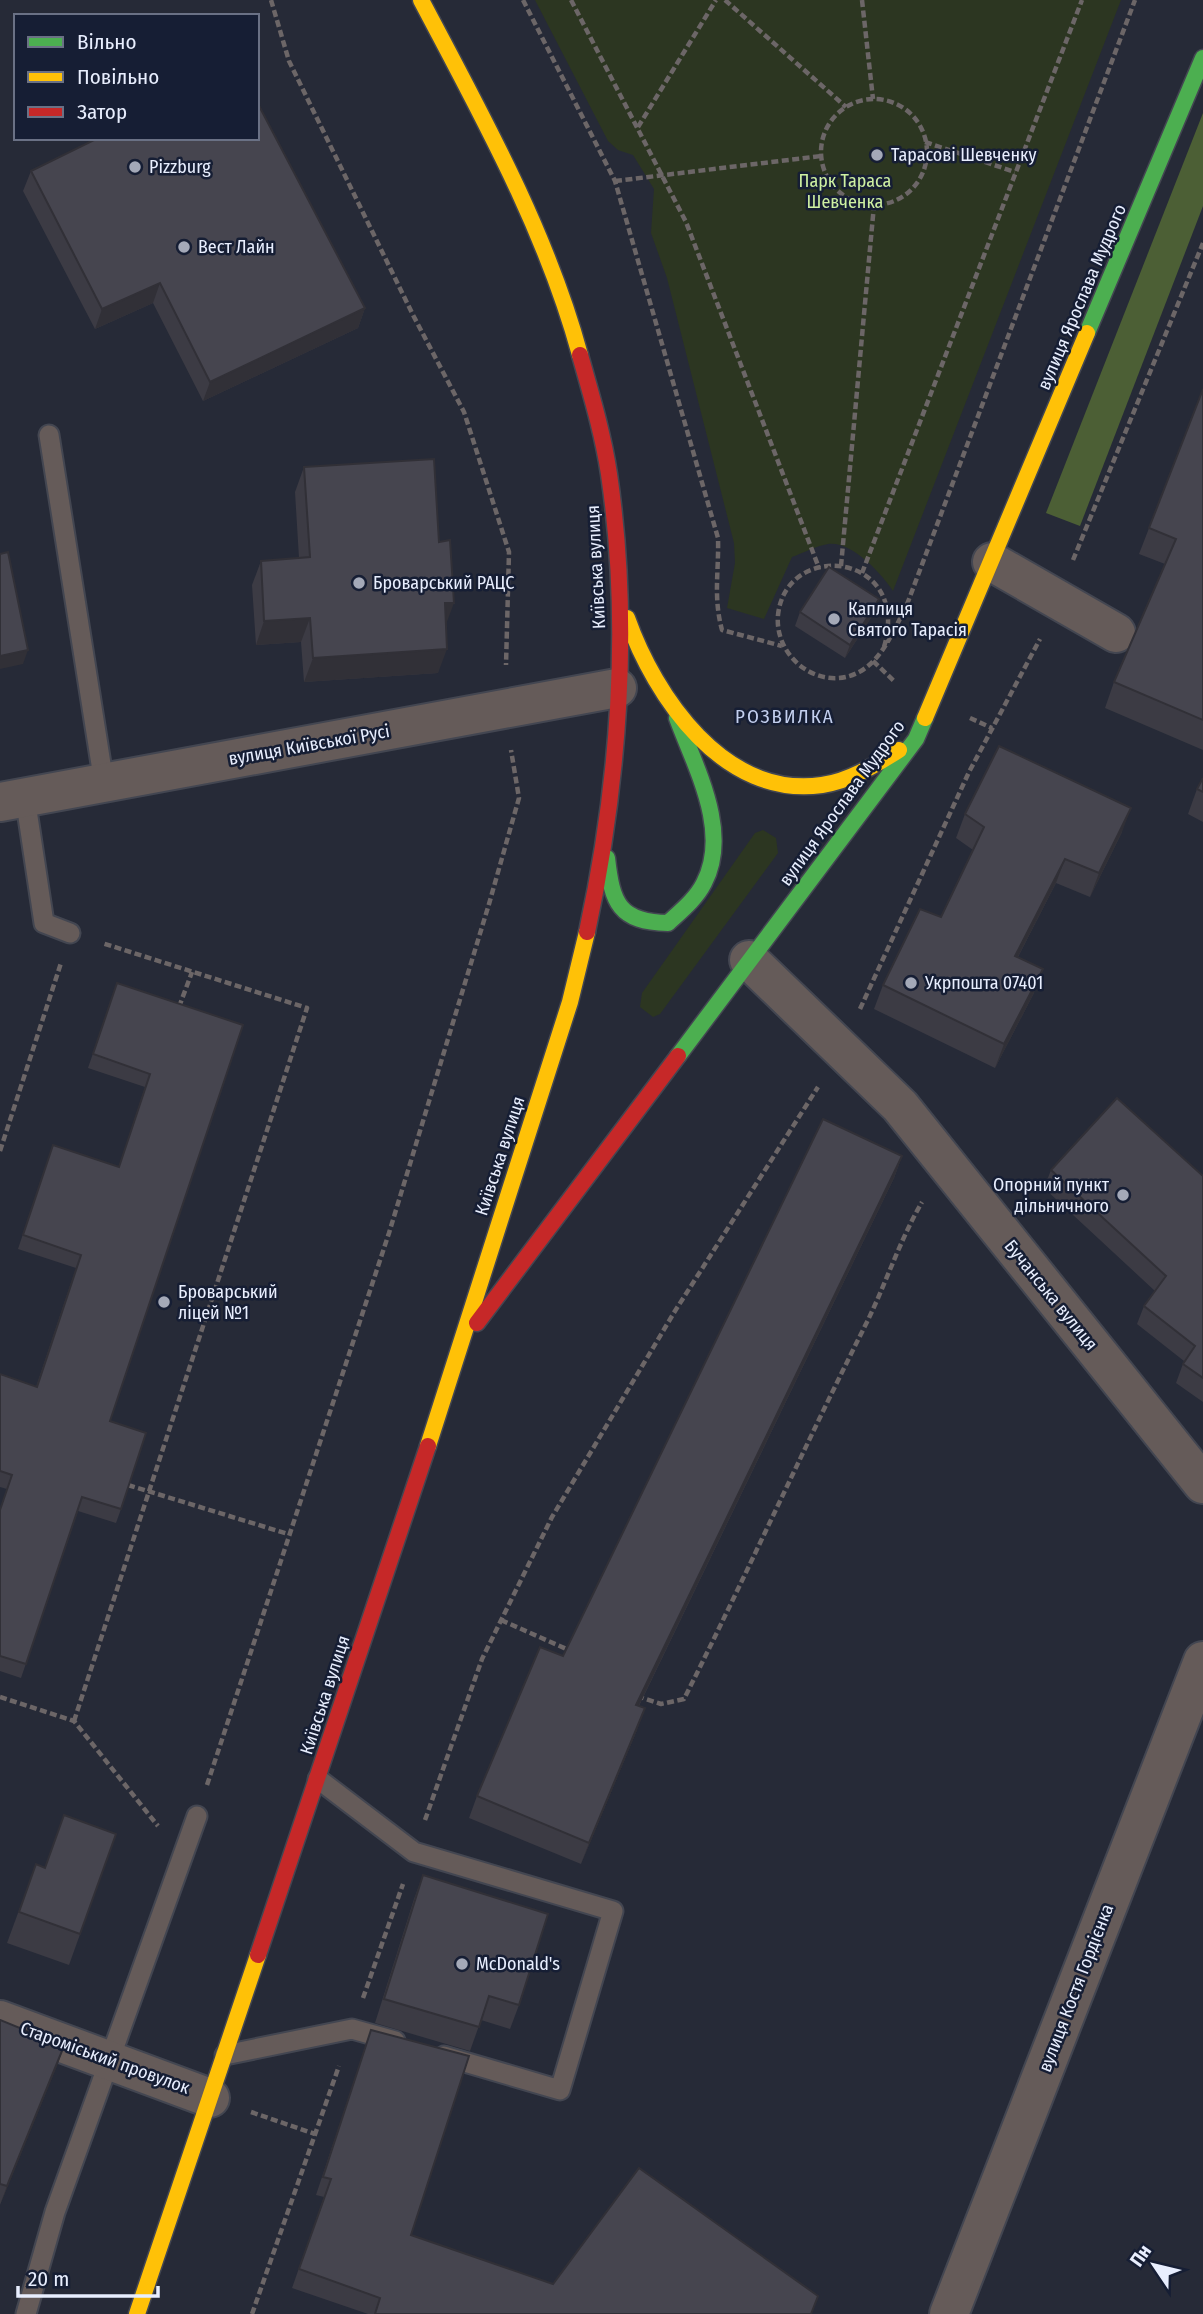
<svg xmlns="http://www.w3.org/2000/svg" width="1203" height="2314" font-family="'Fira Sans Condensed',sans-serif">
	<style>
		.green { fill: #2c3621 }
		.forest { fill: #4c5f35 }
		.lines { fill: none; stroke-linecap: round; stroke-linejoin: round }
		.lane-casing { stroke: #434651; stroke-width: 23 }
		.street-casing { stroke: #434651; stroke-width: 42 }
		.fast-casing { stroke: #434651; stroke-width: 19 }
		.slow-casing { stroke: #434651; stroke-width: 19 }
		.jam-casing { stroke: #434651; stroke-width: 19 }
		.path { stroke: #6c6667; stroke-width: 4.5; stroke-dasharray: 7 3.5; stroke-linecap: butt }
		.lane { stroke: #655b59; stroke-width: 19 }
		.street { stroke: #655b59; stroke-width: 38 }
		.fast { stroke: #4caf50; stroke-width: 16 }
		.slow { stroke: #ffc107; stroke-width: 16 }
		.jam { stroke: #c62828; stroke-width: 16 }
		.wall { fill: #3c3b44 }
		.shaded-wall { fill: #313037 }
		.building { fill: #46454f; stroke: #313037; stroke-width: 2 }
		.poi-dot { fill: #a4a9b8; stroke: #161e34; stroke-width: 2.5 }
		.labels { text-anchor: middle; stroke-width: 5; stroke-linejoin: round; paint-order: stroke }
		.poi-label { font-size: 18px; fill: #e8eefe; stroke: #161e34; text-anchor: start }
		.park-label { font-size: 18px; fill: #cef0a2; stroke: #161e34 }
		.street-label { font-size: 18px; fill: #e8eefe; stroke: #161e34 }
		.neighbourhood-label { font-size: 19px; letter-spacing: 2px; fill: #c3cfee; stroke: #161e34 }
	</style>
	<rect width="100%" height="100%" fill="#262a37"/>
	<!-- green -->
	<g class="green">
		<path d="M535 0H1121L893 591C881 573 852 541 828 544 816 546 803 553 792 557L764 619 727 608 735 563 734 543 667 278 651 233 654 189 633 155 618 150 608 141Z"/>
		<polygon points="763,830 776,838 778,853 660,1014 653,1017 640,1007 642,993 755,833"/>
	</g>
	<!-- forest -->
	<polygon class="forest" points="1203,113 1203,206 1080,526 1046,513"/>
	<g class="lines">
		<defs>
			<g id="lane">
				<polyline points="49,435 104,783"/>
				<polyline points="25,797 44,923 70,933"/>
				<polyline points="318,1779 414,1852 613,1911 560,2090 444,2056"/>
				<polyline points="225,2055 352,2029 395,2041"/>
				<polyline points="26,2314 55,2212 197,1816"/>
			</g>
			<g id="street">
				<polyline points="992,562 1116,633"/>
				<polyline points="0,802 617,688"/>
				<polyline points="749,960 900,1106 1203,1484"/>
				<polyline points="0,2020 210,2098"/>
				<polyline points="949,2314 1203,1661"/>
			</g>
			<g id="fast">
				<polyline points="1087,333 1203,58"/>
				<path d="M607 858C612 903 619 922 668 923 681 911 696 899 704 883 731 831 695 767 677 718"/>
				<polyline points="678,1056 916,739 925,718"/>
			</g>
			<g id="slow">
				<path d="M421 0C481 114 546 230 580 355"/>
				<path d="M627 618C655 697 724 799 822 785 850 781 875 765 899 750"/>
				<polyline points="925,718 1087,333"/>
				<polyline points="428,1446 570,1002 587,932"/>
				<polyline points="137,2314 258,1955"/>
			</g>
			<g id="jam">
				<path d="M580 355C591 394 603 434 609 474 631 625 619 784 587 932"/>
				<polyline points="477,1323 678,1056"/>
				<polyline points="258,1955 428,1446"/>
			</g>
		</defs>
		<!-- lane casing -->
		<use href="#lane" class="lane-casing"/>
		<!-- street casing -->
		<use href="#street" class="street-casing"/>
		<!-- fast casing -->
		<use href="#fast" class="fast-casing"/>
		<!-- slow casing -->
		<use href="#slow" class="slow-casing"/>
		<!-- jam casing -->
		<use href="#jam" class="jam-casing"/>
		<!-- path -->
		<g class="path">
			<polyline points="271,0 289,61 413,315 464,412 509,552 506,665"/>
			<path d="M523 0 615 181 718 538C719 571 713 597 722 630L782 646"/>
			<polyline points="571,0 686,222 819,568"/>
			<polyline points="725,0 846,107"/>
			<polyline points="862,0 873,99"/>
			<circle cx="874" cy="152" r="53"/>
			<polyline points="638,127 716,0"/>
			<polyline points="925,142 1015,172"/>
			<polyline points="615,181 821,156"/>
			<polyline points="1073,560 1203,243"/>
			<polyline points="841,566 874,205"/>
			<polyline points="862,573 1082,0"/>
			<path d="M884 647C912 552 786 539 778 615 774 658 821 694 861 671 884 657 894 629 906 607L1135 0"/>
			<polyline points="873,661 894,681"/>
			<polyline points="970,718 992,728"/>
			<polyline points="179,1007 192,972"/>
			<polyline points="860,1009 969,772 1040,639"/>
			<polyline points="0,1151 61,963"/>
			<polyline points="128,1485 288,1534"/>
			<polyline points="501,1620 571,1651"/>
			<path d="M637 1696 661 1704 684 1699C747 1574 804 1447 867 1322 886 1283 900 1240 922 1202"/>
			<polyline points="0,1697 74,1721 158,1826"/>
			<polyline points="74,1721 307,1008 102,943"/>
			<polyline points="207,1785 389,1233 489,904 519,798 511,750"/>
			<polyline points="425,1820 482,1659 552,1517 675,1311 818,1087"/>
			<polyline points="363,1998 403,1884"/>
			<polyline points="251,2112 315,2134"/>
			<polyline points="252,2314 339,2066"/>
		</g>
		<!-- lane -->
		<use href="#lane" class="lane"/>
		<!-- street -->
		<use href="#street" class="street"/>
		<!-- fast -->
		<use href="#fast" class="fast"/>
		<!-- slow -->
		<use href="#slow" class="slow"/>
		<!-- jam -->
		<use href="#jam" class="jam"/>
	</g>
	<!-- wall -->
	<g class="wall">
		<polygon points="31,171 365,308 358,328 203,401 153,303 95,329 23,191"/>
		<polygon points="1203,389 1203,750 1105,708 1114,682 1165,564 1139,554"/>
		<polygon points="304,467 439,542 446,625 438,673 304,682 301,642 256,645 252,585 261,561 299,558 295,492"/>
		<polygon points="800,612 874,613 845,658 795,626"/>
		<polygon points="1203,778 1203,822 1188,814 1197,789"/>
		<polygon points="965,814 1122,832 1090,897 1056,883 1018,957 1034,993 995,1068 874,1009 883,985 941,917 973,850 956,838"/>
		<polygon points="117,983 243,1025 110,1421 121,1509 116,1523 78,1511 21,1678 0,1671 0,1509 7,1489 0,1487 0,1374 36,1387 76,1268 18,1249 48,1159 119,1167 145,1087 88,1068"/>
		<polygon points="902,1156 894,1178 639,1706 637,1730 581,1864 469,1818 477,1796 563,1656"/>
		<polygon points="1051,1170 1203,1176 1203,1402 1176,1383 1184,1361 1137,1324 1144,1306 1155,1291 1044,1188"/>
		<polygon points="116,1834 69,1965 7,1943 36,1864 45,1868"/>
		<polygon points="423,1875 519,2005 510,2029 481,2020 470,2051 375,2023 414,1899"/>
		<polygon points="0,2020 64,2046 0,2205"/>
		<polygon points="371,2030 411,2235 553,2284 818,2296 811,2314 368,2314 292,2288 324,2197 316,2195"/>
	</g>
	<!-- shaded-wall -->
	<g class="shaded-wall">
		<polygon points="160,283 153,303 95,329 102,309"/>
		<polygon points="365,308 358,328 203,401 210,382"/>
		<polygon points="879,599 874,613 845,658 850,645"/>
		<polygon points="445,603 454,603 445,627"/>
		<polygon points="310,618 301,642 256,645 264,621"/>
		<polygon points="447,649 438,673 304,682 313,658"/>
		<polygon points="28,650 23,664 0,669 0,656"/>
		<polygon points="1131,808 1122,832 1090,897 1099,873"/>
		<polygon points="1065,859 1056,883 1006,980 1015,956"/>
		<polygon points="1043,969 1034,993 995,1068 1004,1044"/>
		<polygon points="902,1156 894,1178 629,1726 636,1705"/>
		<polygon points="645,1708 637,1730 581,1864 589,1843"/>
		<polygon points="64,2046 57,2066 0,2205 7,2186"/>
	</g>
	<!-- building -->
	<g class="building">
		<polygon points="257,102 365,308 210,382 160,283 102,309 31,171 98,138 257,138"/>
		<polygon points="1203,389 1203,720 1114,682 1176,539 1149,528"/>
		<polygon points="434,459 439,542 450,540 454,603 445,603 447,649 313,658 310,618 264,621 261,561 310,557 304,467"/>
		<polygon points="8,552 28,650 0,656 0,554"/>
		<polygon points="829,567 879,599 850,645 800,612"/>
		<polygon points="999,746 1131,808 1099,873 1065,859 1015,956 1043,969 1004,1044 883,985 920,909 941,917 984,827 965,814"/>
		<polygon points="1203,778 1203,792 1197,789"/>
		<polygon points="117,983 243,1025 110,1421 146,1433 121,1509 82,1497 26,1664 0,1656 0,1510 12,1475 0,1471 0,1374 37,1387 81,1255 23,1235 53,1145 119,1167 150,1074 93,1054"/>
		<polygon points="1117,1098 1203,1176 1203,1378 1183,1364 1195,1346 1144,1306 1166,1276 1051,1170"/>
		<polygon points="823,1119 902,1156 636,1705 645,1708 589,1843 477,1796 540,1647 563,1656"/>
		<polygon points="64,1815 116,1834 80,1934 19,1912 36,1864 45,1868"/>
		<polygon points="423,1875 548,1914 519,2005 489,1996 479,2027 384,1999"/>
		<polygon points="0,2020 64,2046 7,2186 0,2184"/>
		<polygon points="371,2030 469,2056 411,2235 553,2284 639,2168 818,2296 811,2314 375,2314 380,2298 299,2269 331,2179 323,2177"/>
	</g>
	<!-- markers -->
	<g class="poi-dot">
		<circle cx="877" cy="155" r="7"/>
		<circle cx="135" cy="167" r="7"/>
		<circle cx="184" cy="247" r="7"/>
		<circle cx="359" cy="583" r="7"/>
		<circle cx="834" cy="619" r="7"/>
		<circle cx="911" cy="983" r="7"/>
		<circle cx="1123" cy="1195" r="7"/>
		<circle cx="164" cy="1302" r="7"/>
		<circle cx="462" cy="1964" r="7"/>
	</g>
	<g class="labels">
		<!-- poi labels -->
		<g class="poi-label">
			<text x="891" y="161">Тарасові Шевченку</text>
			<text x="149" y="173">Pizzburg</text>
			<text x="198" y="253">Вест Лайн</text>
			<text x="373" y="589">Броварський РАЦС</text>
			<text x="848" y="615">Каплиця<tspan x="848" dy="21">Святого Тарасія</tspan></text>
			<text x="925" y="989">Укрпошта 07401</text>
			<text x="1109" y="1191" text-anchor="end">Опорний пункт<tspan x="1109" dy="21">дільничного</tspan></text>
			<text x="178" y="1298">Броварський<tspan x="178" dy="21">ліцей №1</tspan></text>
			<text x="476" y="1970">McDonald's</text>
		</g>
		<!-- park labels -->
		<g class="park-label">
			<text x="845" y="187">Парк Тараса<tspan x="845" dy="21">Шевченка</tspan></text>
		</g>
		<!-- street labels -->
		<g class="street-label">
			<text transform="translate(1082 297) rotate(-67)" y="6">вулиця Ярослава Мудрого</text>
			<text transform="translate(596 567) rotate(-93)" y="6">Київська вулиця</text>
			<text transform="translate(309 745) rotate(-10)" y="6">вулиця Київської Русі</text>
			<text transform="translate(842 803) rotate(-54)" y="6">вулиця Ярослава Мудрого</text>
			<text transform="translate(500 1156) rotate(-72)" y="6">Київська вулиця</text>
			<text transform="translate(1051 1295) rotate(51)" y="6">Бучанська вулиця</text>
			<text transform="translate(325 1695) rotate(-72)" y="6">Київська вулиця</text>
			<text transform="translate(1076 1988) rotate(-69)" y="6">вулиця Костя Гордієнка</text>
			<text transform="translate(105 2058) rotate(20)" y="6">Староміський провулок</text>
		</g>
		<!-- neighbourhood labels -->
		<g class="neighbourhood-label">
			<text x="785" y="723">РОЗВИЛКА</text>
		</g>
	</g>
	<!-- legend -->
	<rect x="14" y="14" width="245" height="126" fill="#161e34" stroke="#6a7185" stroke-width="2"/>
	<rect x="28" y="37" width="35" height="10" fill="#4caf50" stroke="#6a7185" stroke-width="2"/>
	<text x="77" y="49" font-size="21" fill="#e8eefe">Вільно</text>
	<rect x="28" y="72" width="35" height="10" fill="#ffc107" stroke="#6a7185" stroke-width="2"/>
	<text x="77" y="84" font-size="21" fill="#e8eefe">Повільно</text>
	<rect x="28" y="107" width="35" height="10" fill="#c62828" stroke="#6a7185" stroke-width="2"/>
	<text x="77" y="119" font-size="21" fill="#e8eefe">Затор</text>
	<!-- north arrow -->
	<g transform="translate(1154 2265) rotate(305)" stroke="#161e34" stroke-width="5" paint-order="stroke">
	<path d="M0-5L12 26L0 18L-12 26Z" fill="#e8eefe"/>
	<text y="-10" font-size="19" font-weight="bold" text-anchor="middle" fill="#e8eefe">Пн</text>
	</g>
	<!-- scale -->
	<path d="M18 2286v10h140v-10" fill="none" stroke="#e8eefe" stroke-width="3.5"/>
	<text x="28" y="2286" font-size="21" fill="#e8eefe" stroke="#161e34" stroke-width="5" paint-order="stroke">20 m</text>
</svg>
